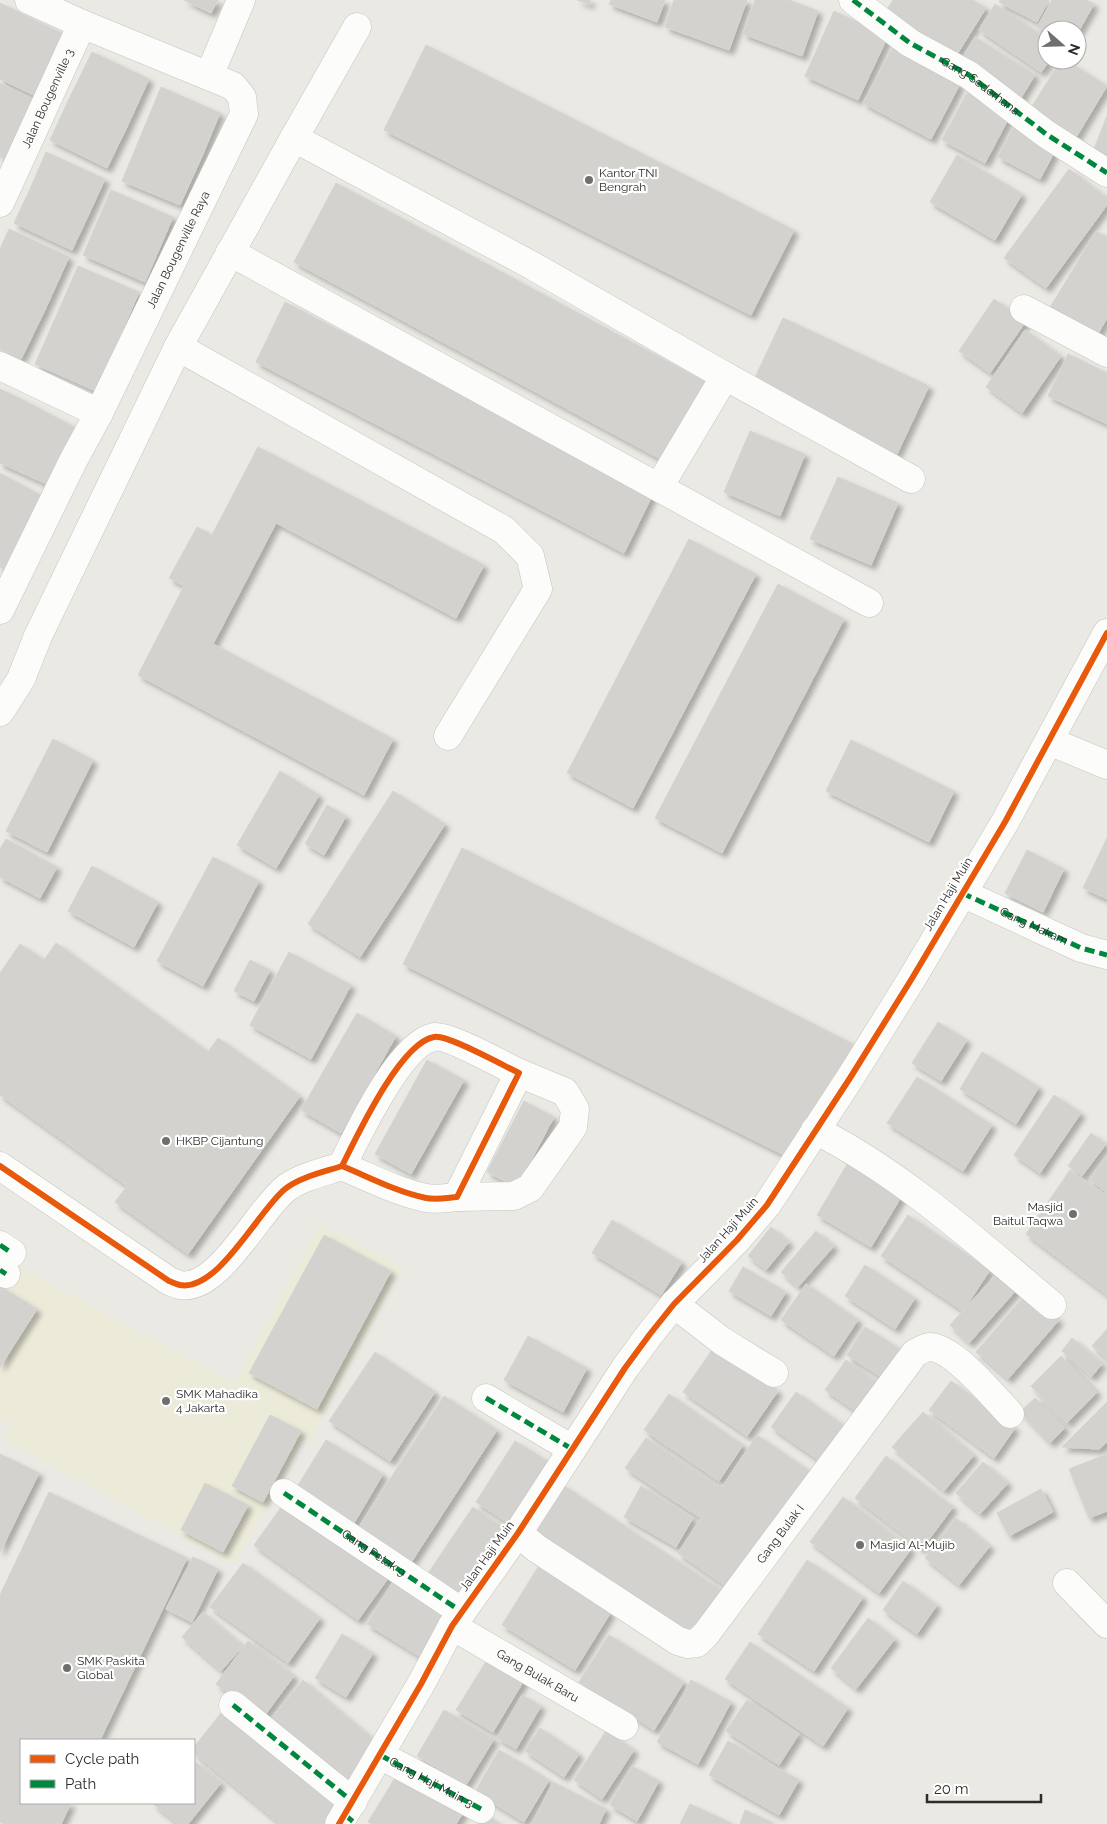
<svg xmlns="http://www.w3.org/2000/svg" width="1107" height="1824" font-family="Raleway,sans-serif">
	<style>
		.education { fill: #ecead9 }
		.building { fill: #d3d2ce; stroke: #d5d4cf; filter: url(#shadow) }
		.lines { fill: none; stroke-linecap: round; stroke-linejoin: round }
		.minor-casing { stroke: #c4c4c3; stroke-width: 29 }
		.minor { stroke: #fcfcfb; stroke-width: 28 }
		.quiet { stroke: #00873e; stroke-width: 5; stroke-dasharray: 10 5; stroke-linecap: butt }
		.cycleway-casing { stroke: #fff; stroke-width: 9 }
		.cycleway { stroke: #e8590c; stroke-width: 6 }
		.poi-dot { fill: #6f6f6d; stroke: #fff; stroke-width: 2 }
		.labels { text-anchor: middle; stroke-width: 4.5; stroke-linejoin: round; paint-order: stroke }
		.street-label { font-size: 12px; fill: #2d2d2d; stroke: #fff }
		.poi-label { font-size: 12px; fill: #2d2d2d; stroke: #fff; text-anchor: start }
	</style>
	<defs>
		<filter id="shadow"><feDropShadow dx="4.5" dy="4.5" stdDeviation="2.5" flood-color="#0004"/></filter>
	</defs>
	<rect width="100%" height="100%" fill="#eae9e3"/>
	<!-- education -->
	<polygon class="education" points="320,1224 403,1268 309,1444 302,1440 235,1565 2,1439 10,1424 0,1419 0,1268 5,1260 235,1383"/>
	<!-- building -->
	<g class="building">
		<polygon points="184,0 218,0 211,13"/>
		<polygon points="577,0 591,0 589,4"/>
		<polygon points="611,0 665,0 657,22 609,4"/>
		<polygon points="674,0 747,0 729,50 665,27"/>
		<polygon points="755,0 789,0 818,11 802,56 743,34"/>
		<polygon points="893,0 951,0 928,40 885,13"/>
		<polygon points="951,0 973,0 986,8 956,56 928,40"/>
		<polygon points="1000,0 1049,0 1037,22 999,2"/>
		<polygon points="1052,0 1086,0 1094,4 1077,34 1077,30 1047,30 1047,33 1037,27"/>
		<polygon points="0,3 41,23 11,84 0,79"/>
		<polygon points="995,4 1047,39 1047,60 1050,60 1041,72 979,30"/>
		<polygon points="834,11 888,36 858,100 805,76"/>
		<polygon points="41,23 70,37 40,98 11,84"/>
		<polygon points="975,37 1000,53 984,79 959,64"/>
		<polygon points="426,45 794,230 751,315 384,130"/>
		<polygon points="893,47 960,84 931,139 863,103"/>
		<polygon points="92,52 149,79 126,129 68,101"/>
		<polygon points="1000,53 1035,75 1019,101 984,79"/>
		<polygon points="1061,60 1066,60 1107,86 1075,139 1029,111"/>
		<polygon points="0,83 10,88 0,110"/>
		<polygon points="161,87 220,113 203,154 144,128"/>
		<polygon points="10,88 40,103 13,162 0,157 0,110"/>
		<polygon points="968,91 1011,114 985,163 942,140"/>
		<polygon points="68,101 126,129 107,168 50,140"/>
		<polygon points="1107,116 1107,166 1090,159"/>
		<polygon points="1014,127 1056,149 1040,179 998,157"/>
		<polygon points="144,128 203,154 180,205 122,181"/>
		<polygon points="46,152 105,179 88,216 30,189"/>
		<polygon points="957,155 1022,194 995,240 930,202"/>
		<polygon points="1069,169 1107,198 1107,205 1046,288 1004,258"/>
		<polygon points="336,183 706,382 664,461 294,262"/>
		<polygon points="30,189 88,216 72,250 14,223"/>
		<polygon points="111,190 173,217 145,282 83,255"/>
		<polygon points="9,229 69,257 44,312 0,291 0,249"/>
		<polygon points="1096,231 1107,237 1107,302 1068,278"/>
		<polygon points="78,266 139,292 118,341 57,314"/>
		<polygon points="1068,278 1107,302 1107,318 1096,337 1049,309"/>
		<polygon points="0,291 44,312 21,359 0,349"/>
		<polygon points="994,299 1026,321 990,373 959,351"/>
		<polygon points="285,302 398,361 370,421 256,362"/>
		<polygon points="57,314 118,341 96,391 35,364"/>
		<polygon points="783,318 929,386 897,454 751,386"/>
		<polygon points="1025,330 1061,356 1022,413 986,387"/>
		<polygon points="1068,354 1107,373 1107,424 1048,396"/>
		<polygon points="398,361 653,494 624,553 370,421"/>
		<polygon points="0,389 25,401 0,451"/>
		<polygon points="25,401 76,428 51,486 0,463 0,451"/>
		<polygon points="750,431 805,454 780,516 724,492"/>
		<polygon points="258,447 484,565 456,618 276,523 213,644 393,739 364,795 138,675 184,586 169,578 197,527 212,535"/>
		<polygon points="0,473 42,496 7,570 0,567"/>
		<polygon points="838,477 898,503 871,565 810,539"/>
		<polygon points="689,539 756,574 633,808 567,773"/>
		<polygon points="778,584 844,619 722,853 655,818"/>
		<polygon points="53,739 93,760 47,852 6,831"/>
		<polygon points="851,740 954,791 929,842 826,791"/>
		<polygon points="280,771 319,795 276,868 237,845"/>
		<polygon points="393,791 445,824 403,891 350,858"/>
		<polygon points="327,805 346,816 324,855 305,844"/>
		<polygon points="1107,838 1107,899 1083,888"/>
		<polygon points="6,839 57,867 40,898 0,877 0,849"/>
		<polygon points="462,848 722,978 664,1095 403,964"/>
		<polygon points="1027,850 1064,869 1043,912 1005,893"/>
		<polygon points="213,857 259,881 203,986 157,961"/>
		<polygon points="350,858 403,891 360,957 308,924"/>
		<polygon points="92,866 158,902 134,947 68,911"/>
		<polygon points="56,943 208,1052 218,1038 300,1096 188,1254 115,1202 127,1186 0,1095 0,973 20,944 44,960"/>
		<polygon points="289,952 351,985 311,1059 250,1025"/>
		<polygon points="250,960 270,970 254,1001 234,991"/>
		<polygon points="722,978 853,1044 794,1160 664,1095"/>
		<polygon points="357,1013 396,1036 341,1133 301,1110"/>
		<polygon points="938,1022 967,1040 941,1081 912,1063"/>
		<polygon points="982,1052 1039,1087 1016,1124 960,1089"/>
		<polygon points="427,1060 464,1080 411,1174 375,1154"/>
		<polygon points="917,1077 992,1125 963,1171 887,1123"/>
		<polygon points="1054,1095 1081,1113 1040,1173 1014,1155"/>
		<polygon points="524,1101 554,1117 517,1187 487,1172"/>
		<polygon points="1091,1133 1106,1144 1082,1176 1068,1166"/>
		<polygon points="1107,1155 1107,1193 1090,1180"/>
		<polygon points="849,1161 903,1194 871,1247 817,1215"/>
		<polygon points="1070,1170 1107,1195 1107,1295 1026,1234"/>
		<polygon points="908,1215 990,1270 963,1311 881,1256"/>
		<polygon points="612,1220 682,1262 661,1295 592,1253"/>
		<polygon points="771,1227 789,1242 766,1270 748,1256"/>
		<polygon points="816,1231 834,1246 798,1287 781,1272"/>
		<polygon points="324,1235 391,1271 317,1409 249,1373"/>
		<polygon points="865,1265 915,1298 895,1329 845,1296"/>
		<polygon points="743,1267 786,1292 771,1316 729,1291"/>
		<polygon points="1001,1269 1020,1286 969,1343 950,1325"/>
		<polygon points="806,1284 858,1320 834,1356 781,1320"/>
		<polygon points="1,1287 37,1309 0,1367 0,1288"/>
		<polygon points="1027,1293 1059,1320 1008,1379 976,1352"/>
		<polygon points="865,1327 906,1353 889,1382 847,1355"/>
		<polygon points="1107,1329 1107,1359 1092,1346"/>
		<polygon points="528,1336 587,1368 563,1412 504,1380"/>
		<polygon points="1072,1338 1102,1364 1091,1377 1062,1351"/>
		<polygon points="714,1347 778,1391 747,1436 683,1392"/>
		<polygon points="375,1352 435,1392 390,1461 329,1421"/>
		<polygon points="1061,1356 1097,1392 1067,1423 1031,1386"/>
		<polygon points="846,1360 883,1387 863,1416 825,1390"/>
		<polygon points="951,1381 1015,1428 994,1458 929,1410"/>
		<polygon points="796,1392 849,1429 824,1464 771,1427"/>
		<polygon points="669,1394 743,1445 719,1481 644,1430"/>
		<polygon points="444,1396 497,1430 410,1564 357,1530"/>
		<polygon points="1035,1398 1065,1428 1050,1443 1020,1412"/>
		<polygon points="1107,1402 1107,1442 1099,1449 1062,1447"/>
		<polygon points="923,1412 974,1455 944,1491 892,1447"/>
		<polygon points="270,1415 301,1431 263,1502 232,1486"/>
		<polygon points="757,1435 812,1473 733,1591 678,1553"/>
		<polygon points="646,1438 690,1468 670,1498 625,1468"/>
		<polygon points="326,1440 383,1474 350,1530 292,1495"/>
		<polygon points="515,1441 555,1466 516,1528 476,1502"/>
		<polygon points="0,1454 39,1473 0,1552"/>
		<polygon points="1107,1454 1107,1511 1089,1518 1069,1469"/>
		<polygon points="886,1456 953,1507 922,1549 855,1498"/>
		<polygon points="983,1462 1008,1483 980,1514 956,1493"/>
		<polygon points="690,1468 720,1488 701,1518 670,1498"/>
		<polygon points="205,1483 248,1505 223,1552 181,1530"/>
		<polygon points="563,1485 591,1504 557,1555 529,1536"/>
		<polygon points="641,1486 693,1518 676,1547 624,1517"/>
		<polygon points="1041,1489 1053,1512 1009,1536 997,1513"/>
		<polygon points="49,1492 187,1558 100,1740 21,1740 21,1803 71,1803 61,1824 4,1824 0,1822 0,1595"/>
		<polygon points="843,1497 911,1549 879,1593 810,1542"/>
		<polygon points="287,1499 392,1573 358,1620 254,1545"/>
		<polygon points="591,1504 721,1590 687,1642 557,1555"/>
		<polygon points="473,1507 513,1535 484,1578 443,1551"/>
		<polygon points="956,1518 990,1546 959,1585 925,1558"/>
		<polygon points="443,1551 484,1578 465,1605 425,1578"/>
		<polygon points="193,1557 218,1569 192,1622 166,1609"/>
		<polygon points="807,1560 863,1597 814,1671 758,1634"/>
		<polygon points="243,1563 320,1618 288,1663 210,1607"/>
		<polygon points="538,1567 561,1582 525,1639 502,1625"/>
		<polygon points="396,1577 448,1609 419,1656 367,1624"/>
		<polygon points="903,1581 937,1605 917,1634 883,1610"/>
		<polygon points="561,1582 611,1612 575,1670 525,1639"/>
		<polygon points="203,1612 243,1646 221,1671 182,1637"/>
		<polygon points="868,1618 895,1639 856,1689 831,1668"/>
		<polygon points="342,1634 373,1653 346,1697 315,1678"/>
		<polygon points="609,1635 684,1682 654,1730 579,1682"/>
		<polygon points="248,1641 294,1676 262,1719 216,1684"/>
		<polygon points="750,1642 848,1708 823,1746 725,1679"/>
		<polygon points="490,1655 526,1677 493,1732 456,1710"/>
		<polygon points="303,1680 382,1747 344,1791 266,1725"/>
		<polygon points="691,1680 731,1702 698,1764 657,1742"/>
		<polygon points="522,1695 541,1706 516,1749 497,1738"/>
		<polygon points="747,1700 799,1734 779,1765 726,1731"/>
		<polygon points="229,1703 346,1797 325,1824 280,1824 194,1753 194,1747"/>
		<polygon points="444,1710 494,1739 466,1785 417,1756"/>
		<polygon points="540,1728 579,1754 564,1777 525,1751"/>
		<polygon points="606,1731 634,1750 602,1799 574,1780"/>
		<polygon points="728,1741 799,1780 779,1815 709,1775"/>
		<polygon points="499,1750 523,1764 498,1806 475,1792"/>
		<polygon points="194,1761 221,1783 188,1824 178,1824 152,1803 194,1803"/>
		<polygon points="523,1764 549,1780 524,1822 498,1806"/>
		<polygon points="632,1766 659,1781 637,1821 610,1805"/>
		<polygon points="401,1768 429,1786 406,1824 372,1824 368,1822"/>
		<polygon points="553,1782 606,1809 599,1824 532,1824"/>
		<polygon points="429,1786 466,1808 456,1824 406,1824"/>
		<polygon points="690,1804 729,1822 727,1824 680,1824"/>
		<polygon points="745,1810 771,1822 770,1824 740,1824"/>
		<polygon points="485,1814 500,1824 478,1824"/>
	</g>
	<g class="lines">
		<defs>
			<g id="minor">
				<path id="s1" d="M853 0 910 43 969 75 1046 134 1107 173"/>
				<polyline points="209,76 241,0"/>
				<polyline points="294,138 533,266 725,376"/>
				<path id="s2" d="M0 203 82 24"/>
				<polyline points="230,252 869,603"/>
				<polyline points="1024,309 1107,353"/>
				<polyline points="178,347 504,530 530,556 538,589 448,736"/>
				<polyline points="0,366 99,413"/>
				<polyline points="659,487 725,376 911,479"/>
				<path id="s3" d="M0 610 73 461 99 413 244 114 242 97 233 86 82 24 29 0"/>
				<polyline points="0,712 21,679 38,636 178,347 294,138 357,27"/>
				<polyline points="1049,741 1107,765"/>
				<path id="s4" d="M962 893 1081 948 1107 955"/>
				<path d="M815 1130C901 1173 978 1243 1052 1305"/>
				<path d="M0 1166 169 1281C172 1282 176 1284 180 1285 218 1292 258 1211 285 1189 300 1177 324 1172 342 1166 369 1177 397 1192 426 1198 436 1200 446 1198 457 1197L519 1073C504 1066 447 1034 434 1037 400 1043 357 1136 342 1166"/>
				<polyline points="457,1197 514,1196 530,1188 573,1127 575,1109 565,1092 519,1073"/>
				<polyline points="0,1245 12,1253"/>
				<polyline points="0,1270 6,1274"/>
				<polyline points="674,1304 722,1341 774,1373"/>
				<polyline points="486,1398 572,1449"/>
				<polyline points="284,1493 462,1612"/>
				<path id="s5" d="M518 1533 536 1548 678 1641 688 1644 697 1643 706 1634 915 1353C920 1351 925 1347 930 1347 954 1348 993 1396 1010 1414"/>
				<polyline points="1067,1583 1107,1624"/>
				<path id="s6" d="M452 1626 624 1726"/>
				<polyline points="233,1705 353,1802"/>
				<polyline points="380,1755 481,1809"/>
				<polyline points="339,1824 421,1684 452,1626 518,1533 625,1368 650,1334 674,1304 737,1240 767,1205 850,1078 911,980 1005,822 1107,633"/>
			</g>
		</defs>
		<!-- minor casing -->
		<use href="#minor" class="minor-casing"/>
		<!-- minor -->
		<use href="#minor" class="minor"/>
		<!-- quiet -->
		<g class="quiet">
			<polyline points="853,0 910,43 969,75 1046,134 1107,173"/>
			<polyline points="962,893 1081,948 1107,955"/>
			<polyline points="0,1245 12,1253"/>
			<polyline points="0,1270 6,1274"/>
			<polyline points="486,1398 572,1449"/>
			<path id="s7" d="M284 1493 462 1612"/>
			<polyline points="233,1705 353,1802"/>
			<path id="s8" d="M380 1755 481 1809"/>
			<polyline points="345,1815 356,1824"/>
		</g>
		<defs>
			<g id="cycleway">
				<path d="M0 1166 169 1281C172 1282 176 1284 180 1285 218 1292 258 1211 285 1189 300 1177 324 1172 342 1166 369 1177 397 1192 426 1198 436 1200 446 1198 457 1197L519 1073C504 1066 447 1034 434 1037 400 1043 357 1136 342 1166"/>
				<polyline points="339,1824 421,1684 452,1626 518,1533 625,1368 650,1334 674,1304 737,1240 767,1205 850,1078 911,980 1005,822 1107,633"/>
			</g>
		</defs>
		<!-- cycleway casing -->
		<use href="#cycleway" class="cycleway-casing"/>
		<!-- cycleway -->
		<use href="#cycleway" class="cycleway"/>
	</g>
	<!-- markers -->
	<g class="poi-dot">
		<circle cx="589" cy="180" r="5"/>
		<circle cx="166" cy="1141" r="5"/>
		<circle cx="1073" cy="1214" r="5"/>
		<circle cx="166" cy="1401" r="5"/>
		<circle cx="860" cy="1545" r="5"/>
		<circle cx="67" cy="1668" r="5"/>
	</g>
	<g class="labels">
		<!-- street labels -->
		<g class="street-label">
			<text dy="4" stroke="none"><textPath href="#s1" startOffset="154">Gang Sederhana</textPath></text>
			<text dy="4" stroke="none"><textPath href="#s2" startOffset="115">Jalan Bougenville 3</textPath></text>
			<text dy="4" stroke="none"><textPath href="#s3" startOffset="402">Jalan Bougenville Raya</textPath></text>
			<text transform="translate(948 894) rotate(-59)" y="4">Jalan Haji Muin</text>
			<text dy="4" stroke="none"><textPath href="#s4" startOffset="79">Gang Makam</textPath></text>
			<text transform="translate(728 1230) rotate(-48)" y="4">Jalan Haji Muin</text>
			<text dy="4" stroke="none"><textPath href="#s5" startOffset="350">Gang Bulak I</textPath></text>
			<text dy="4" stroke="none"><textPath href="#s7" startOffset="108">Gang Petak 9</textPath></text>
			<text transform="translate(487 1556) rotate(-54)" y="4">Jalan Haji Muin</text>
			<text dy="4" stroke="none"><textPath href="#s6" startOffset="99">Gang Bulak Baru</textPath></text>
			<text dy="4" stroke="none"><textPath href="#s8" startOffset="58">Gang Haji Muin 3</textPath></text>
		</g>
		<!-- poi labels -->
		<g class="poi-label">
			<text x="599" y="177">Kantor TNI<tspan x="599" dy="14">Bengrah</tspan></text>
			<text x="176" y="1145">HKBP Cijantung</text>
			<text x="1063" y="1211" text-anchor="end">Masjid<tspan x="1063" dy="14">Baitul Taqwa</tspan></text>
			<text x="176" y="1398">SMK Mahadika<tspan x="176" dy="14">4 Jakarta</tspan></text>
			<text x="870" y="1549">Masjid Al-Mujib</text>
			<text x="77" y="1665">SMK Paskita<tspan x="77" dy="14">Global</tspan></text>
		</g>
	</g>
	<!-- legend -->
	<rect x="20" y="1739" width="175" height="65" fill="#ffffff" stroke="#ababab"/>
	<rect x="30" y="1755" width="25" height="8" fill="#e8590c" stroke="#ababab"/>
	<text x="65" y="1764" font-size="15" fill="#2d2d2d">Cycle path</text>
	<rect x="30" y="1780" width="25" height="8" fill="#00873e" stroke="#ababab"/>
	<text x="65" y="1789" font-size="15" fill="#2d2d2d">Path</text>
	<!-- north arrow -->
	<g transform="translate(1062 45) rotate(110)"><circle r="24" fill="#ffffff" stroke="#ababab"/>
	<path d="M0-4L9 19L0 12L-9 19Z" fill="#6f6f6d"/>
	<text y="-8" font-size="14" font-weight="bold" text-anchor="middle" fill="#2d2d2d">N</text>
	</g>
	<!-- scale -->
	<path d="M927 1794v8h114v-8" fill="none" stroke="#2d2d2d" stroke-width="2.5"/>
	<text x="934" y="1794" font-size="15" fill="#2d2d2d" stroke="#ffffff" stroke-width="4" paint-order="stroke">20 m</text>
</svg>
